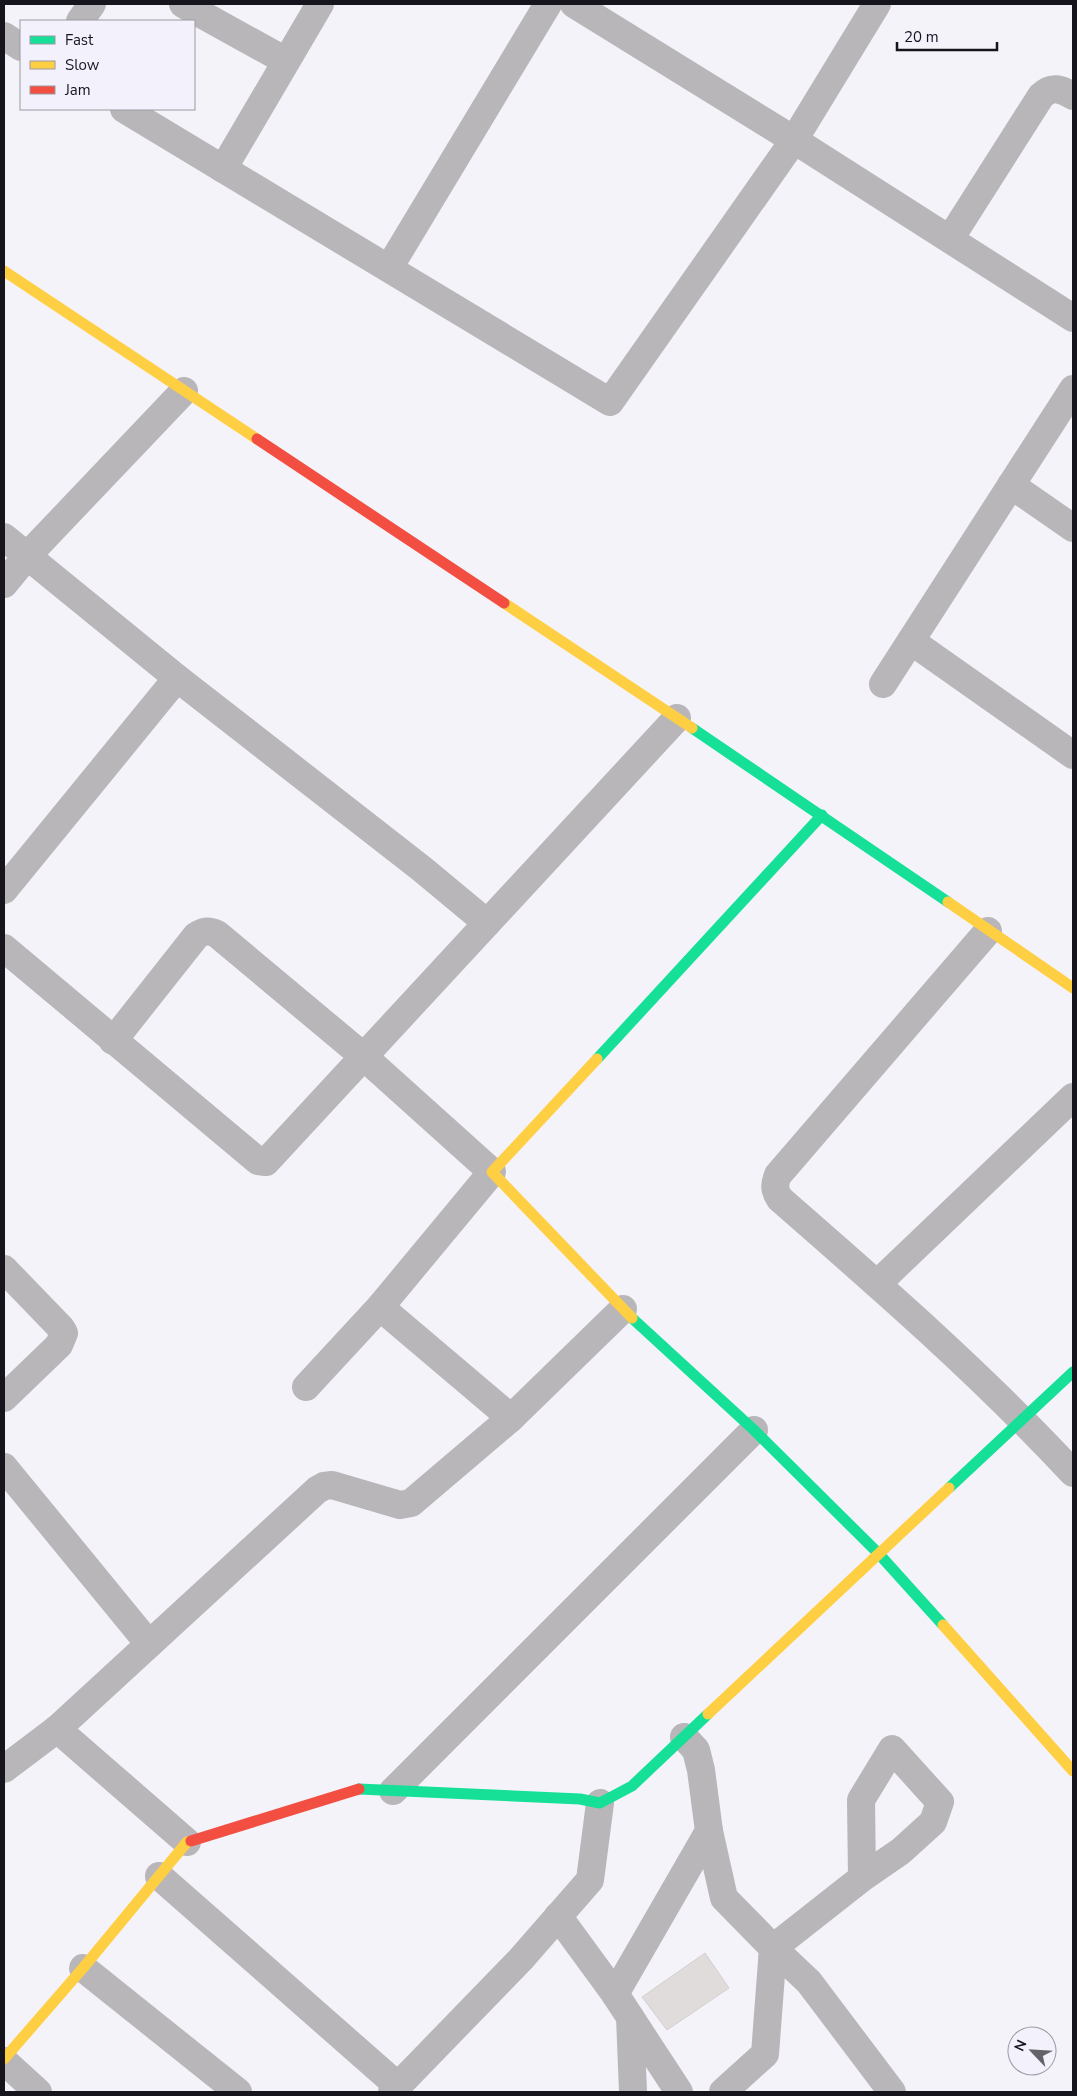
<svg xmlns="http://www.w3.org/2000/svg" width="1077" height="2096" font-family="'Nunito Sans',sans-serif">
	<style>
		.building { fill: #e0dcdb; stroke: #d5d0cf }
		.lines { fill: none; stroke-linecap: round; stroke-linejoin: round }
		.street { stroke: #b8b6b9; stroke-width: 28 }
		.fast { stroke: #16e098; stroke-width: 11 }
		.slow { stroke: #ffcf43; stroke-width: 11 }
		.jam { stroke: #f24e42; stroke-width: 11 }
	</style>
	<rect width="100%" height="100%" fill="#f4f3f9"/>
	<!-- building -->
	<polygon class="building" points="705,1953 729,1988 667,2030 642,1997"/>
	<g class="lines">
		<!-- street -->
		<g class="street">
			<polyline points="183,4 286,61"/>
			<polyline points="877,4 794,140 1073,318"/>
			<polyline points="80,21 92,4"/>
			<polyline points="4,36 21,47"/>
			<polyline points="124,109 610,402 794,140 574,4"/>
			<polyline points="223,169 320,4"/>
			<path d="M950 239 1041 96C1052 85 1061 89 1073 96"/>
			<polyline points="389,268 548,4"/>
			<polyline points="1011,485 1073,528"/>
			<polyline points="4,537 177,678 422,869 487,923"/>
			<polyline points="4,584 27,556 184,391"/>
			<polyline points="911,641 1073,755"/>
			<polyline points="883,684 1073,389"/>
			<polyline points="4,890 177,678"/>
			<path d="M988 931 778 1175C774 1185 774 1190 780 1199 881 1287 982 1375 1073 1473"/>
			<polyline points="4,948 258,1161 266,1162 677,718"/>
			<path d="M113 1041 196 936C203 931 208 930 217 934L363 1056 492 1172 380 1307 306 1387"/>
			<polyline points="4,1269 61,1328 64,1333 59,1345 4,1398"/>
			<polyline points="877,1284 1073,1097"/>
			<polyline points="380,1307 511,1418"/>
			<polyline points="4,1467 149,1644"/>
			<polyline points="57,1729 187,1842"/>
			<polyline points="684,1737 696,1750 701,1770 709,1831 724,1898 773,1948 765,2054 723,2092"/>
			<polyline points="4,1769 57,1729 317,1490 324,1486 332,1485 400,1505 411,1503 511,1418 623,1309"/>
			<polyline points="393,1791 754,1430"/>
			<polyline points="159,1876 398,2086"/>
			<polyline points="862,1878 861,1800 892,1749 940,1802 933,1822 901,1851 862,1878 773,1948 809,1982 892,2092"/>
			<polyline points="558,1916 615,1994 679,2092"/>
			<polyline points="83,1968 238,2092"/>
			<polyline points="615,1994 709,1831"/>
			<polyline points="630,2017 633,2092"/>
			<polyline points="4,2061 38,2092"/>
			<polyline points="392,2092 521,1959 590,1880 600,1803"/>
		</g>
		<!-- fast -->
		<g class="fast">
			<polyline points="692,728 948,902"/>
			<polyline points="597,1059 822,815"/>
			<polyline points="632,1318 754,1430 879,1554 943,1625"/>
			<polyline points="949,1488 1073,1372"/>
			<polyline points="359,1789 580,1799 600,1803 632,1786 708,1714"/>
		</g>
		<!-- slow -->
		<g class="slow">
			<polyline points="4,271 257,439"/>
			<polyline points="504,603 692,728"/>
			<polyline points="948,902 1073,988"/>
			<polyline points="597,1059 492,1172 632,1318"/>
			<polyline points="943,1625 1073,1771"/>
			<polyline points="708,1714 949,1488"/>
			<polyline points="4,2059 83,1968 187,1842 191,1841"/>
		</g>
		<!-- jam -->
		<g class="jam">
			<polyline points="257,439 504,603"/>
			<polyline points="191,1841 359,1789"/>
		</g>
	</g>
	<!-- border -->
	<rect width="1077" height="2096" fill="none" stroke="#16141c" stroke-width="10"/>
	<!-- legend -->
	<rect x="20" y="20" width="175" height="90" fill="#f3f1fb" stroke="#9b99a2"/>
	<rect x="30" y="36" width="25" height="8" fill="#16e098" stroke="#9b99a2"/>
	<text x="65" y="45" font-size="15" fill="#16141c">Fast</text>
	<rect x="30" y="61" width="25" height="8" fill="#ffcf43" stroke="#9b99a2"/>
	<text x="65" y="70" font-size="15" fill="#16141c">Slow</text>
	<rect x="30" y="86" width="25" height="8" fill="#f24e42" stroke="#9b99a2"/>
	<text x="65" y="95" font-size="15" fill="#16141c">Jam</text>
	<!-- north arrow -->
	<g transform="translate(1032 2051) rotate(295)"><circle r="24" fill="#f3f1fb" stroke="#9b99a2"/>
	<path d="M0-4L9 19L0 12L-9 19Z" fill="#646269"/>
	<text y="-8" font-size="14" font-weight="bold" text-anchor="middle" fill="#16141c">N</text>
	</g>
	<!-- scale -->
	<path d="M897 42v8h100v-8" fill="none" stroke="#16141c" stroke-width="2.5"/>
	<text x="904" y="42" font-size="15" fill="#16141c" stroke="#f3f1fb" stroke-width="4" paint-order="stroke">20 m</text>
</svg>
